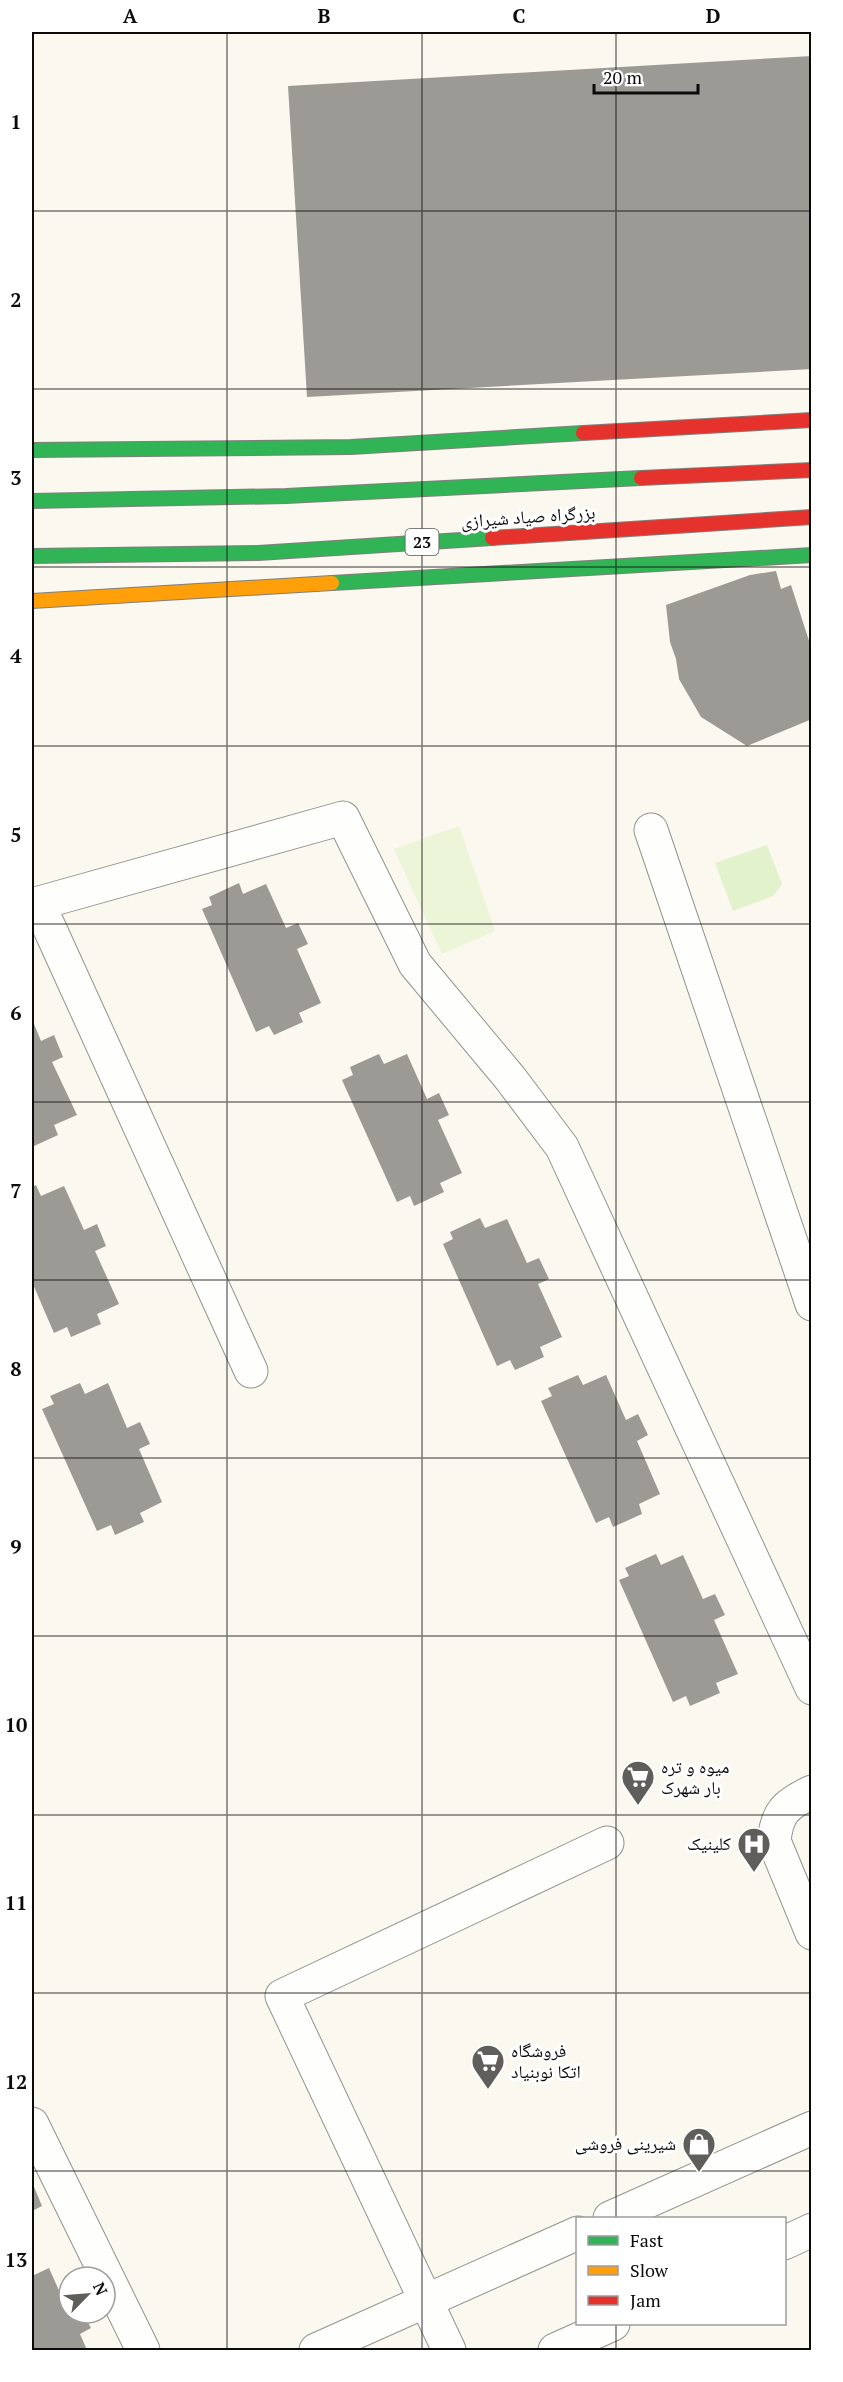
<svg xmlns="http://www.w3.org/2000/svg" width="843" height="2382" font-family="'PT Serif','Noto Naskh Arabic',serif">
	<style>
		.green { fill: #e2f2cc }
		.pitch { fill: #ecf5d7 }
		.building { fill: #9c9a95 }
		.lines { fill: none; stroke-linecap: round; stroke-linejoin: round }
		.street-casing { stroke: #93928e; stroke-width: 35 }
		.fast-casing { stroke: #807f7b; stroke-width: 16 }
		.slow-casing { stroke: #807f7b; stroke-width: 16 }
		.jam-casing { stroke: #807f7b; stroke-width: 16 }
		.street { stroke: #fefefd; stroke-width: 33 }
		.fast { stroke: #30b455; stroke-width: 14 }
		.slow { stroke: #ff9f0a; stroke-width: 14 }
		.jam { stroke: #e5322d; stroke-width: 14 }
		.grid { fill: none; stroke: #0b0b0b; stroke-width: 1.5; stroke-opacity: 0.55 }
		.labels { text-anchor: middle; stroke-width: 6; stroke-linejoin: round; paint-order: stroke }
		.shield { fill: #fff; stroke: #545454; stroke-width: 1.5 }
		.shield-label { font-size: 16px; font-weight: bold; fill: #0b0b0b }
		.street-label { font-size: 18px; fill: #0b0b0b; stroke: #fff }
		.poi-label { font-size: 18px; fill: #0b0b0b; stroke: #fff; text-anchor: start }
		.neatline { fill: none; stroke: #0b0b0b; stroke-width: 2 }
		.grid-label { font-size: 20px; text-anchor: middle; font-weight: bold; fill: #0b0b0b }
	</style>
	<rect width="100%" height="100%" fill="#faf8ef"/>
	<!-- green -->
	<polygon class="green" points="767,845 782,884 773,896 733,911 715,863"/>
	<!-- pitch -->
	<polygon class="pitch" points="459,826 495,931 442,954 394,849"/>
	<!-- building -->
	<g class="building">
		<polygon points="812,56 812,369 307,397 288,86"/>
		<polygon points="776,571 781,589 791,585 812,650 812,719 747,746 701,717 679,679 676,659 670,642 666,605 750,575"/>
		<polygon points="239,883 243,894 266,884 286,928 298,923 308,944 297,949 321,1003 299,1013 303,1022 274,1035 269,1026 256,1032 202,909 212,905 209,897"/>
		<polygon points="32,1019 41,1041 54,1035 63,1057 52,1062 77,1115 54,1125 58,1135 32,1147"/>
		<polygon points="379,1054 384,1064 407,1054 427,1099 439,1093 449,1115 438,1120 462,1173 440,1183 444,1192 414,1206 410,1196 397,1202 342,1080 353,1075 350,1067"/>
		<polygon points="36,1185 41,1196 64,1186 84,1230 97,1224 106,1246 95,1251 119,1304 97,1314 101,1324 71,1337 67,1327 54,1333 32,1282 32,1187"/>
		<polygon points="480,1218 485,1228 507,1219 527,1263 539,1258 549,1279 538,1284 562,1337 540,1347 544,1357 515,1370 510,1360 497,1366 443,1244 453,1239 450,1232"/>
		<polygon points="578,1375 583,1385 606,1375 626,1420 638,1414 648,1435 637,1441 660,1494 639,1504 642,1514 613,1527 609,1517 596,1523 541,1401 552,1396 548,1388"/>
		<polygon points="80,1383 85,1394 108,1383 127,1428 140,1422 150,1444 139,1449 162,1502 140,1513 144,1522 115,1535 111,1525 97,1531 42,1409 54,1404 50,1396"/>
		<polygon points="656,1554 661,1565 683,1555 703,1599 715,1594 725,1615 714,1620 738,1674 716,1683 720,1693 690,1706 686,1696 673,1702 619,1580 629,1576 625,1568"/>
		<polygon points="32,2182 42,2206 32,2211"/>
		<polygon points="49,2268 69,2313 83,2313 91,2328 80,2334 87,2350 32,2350 32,2276"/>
	</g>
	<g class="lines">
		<defs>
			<g id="street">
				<polyline points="651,830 812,1304"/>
				<polyline points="32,905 343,818 415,964 510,1078 562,1147 812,1688"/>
				<polyline points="39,905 251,1371"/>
				<path d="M812 1792C786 1804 777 1812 774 1841L812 1933"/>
				<polyline points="32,2124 143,2350"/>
				<polyline points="610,2218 812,2128"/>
				<polyline points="784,2243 812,2230"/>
				<polyline points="316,2350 578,2233"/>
				<polyline points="449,2350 282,1996 607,1843"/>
				<polyline points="555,2350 613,2324"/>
			</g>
			<g id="fast">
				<polyline points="32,450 351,447 583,433"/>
				<polyline points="32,501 286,496 641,478"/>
				<polyline points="32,556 258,553 492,538"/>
				<polyline points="332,583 812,555"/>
			</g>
			<polyline id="slow" points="32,601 332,583"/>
			<g id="jam">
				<polyline points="583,433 812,420"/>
				<polyline points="641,478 812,470"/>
				<polyline points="492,538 812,517"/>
			</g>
		</defs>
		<!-- street casing -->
		<use href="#street" class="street-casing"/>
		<!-- fast casing -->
		<use href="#fast" class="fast-casing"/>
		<!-- slow casing -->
		<use href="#slow" class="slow-casing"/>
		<!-- jam casing -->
		<use href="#jam" class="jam-casing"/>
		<!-- street -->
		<use href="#street" class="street"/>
		<!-- fast -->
		<use href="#fast" class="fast"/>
		<!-- slow -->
		<use href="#slow" class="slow"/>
		<!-- jam -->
		<use href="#jam" class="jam"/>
	</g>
	<!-- grid -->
	<path class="grid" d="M227 32V2350M422 32V2350M616 32V2218M32 211H812M32 389H812M32 567H812M32 746H812M32 924H812M32 1102H812M32 1280H812M32 1458H812M32 1636H812M32 1815H812M32 1993H812M32 2171H812M616 2324V2350"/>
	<!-- icons -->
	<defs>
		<symbol id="supermarket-pin" viewBox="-11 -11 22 30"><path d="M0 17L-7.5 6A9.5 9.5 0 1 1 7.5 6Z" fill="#5f5e5b" stroke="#fff"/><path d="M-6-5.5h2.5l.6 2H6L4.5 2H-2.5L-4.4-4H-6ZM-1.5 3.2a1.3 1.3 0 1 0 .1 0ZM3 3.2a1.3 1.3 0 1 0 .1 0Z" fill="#fff"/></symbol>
		<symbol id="hospital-pin" viewBox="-11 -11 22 30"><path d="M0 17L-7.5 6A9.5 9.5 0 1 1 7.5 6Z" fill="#5f5e5b" stroke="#fff"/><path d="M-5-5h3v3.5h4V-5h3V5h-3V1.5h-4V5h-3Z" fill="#fff"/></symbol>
		<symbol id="shop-pin" viewBox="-11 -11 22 30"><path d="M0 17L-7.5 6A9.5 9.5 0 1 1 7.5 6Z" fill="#5f5e5b" stroke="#fff"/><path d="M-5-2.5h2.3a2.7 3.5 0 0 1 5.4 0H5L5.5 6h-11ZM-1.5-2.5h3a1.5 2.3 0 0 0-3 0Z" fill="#fff"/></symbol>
	</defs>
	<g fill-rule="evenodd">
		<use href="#supermarket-pin" x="619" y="1758" width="38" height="52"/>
		<use href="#hospital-pin" x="735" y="1825" width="38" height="52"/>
		<use href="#supermarket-pin" x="469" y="2042" width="38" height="52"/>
		<use href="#shop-pin" x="680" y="2125" width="38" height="52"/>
	</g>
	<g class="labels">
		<!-- shield labels -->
		<rect class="shield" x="405.5" y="529" width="33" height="26" rx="4.5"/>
		<g class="shield-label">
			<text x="422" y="548">23</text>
		</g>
		<!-- street labels -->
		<g class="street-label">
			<text transform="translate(528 517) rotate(-4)" y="6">بزرگراه صیاد شیرازی</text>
		</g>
		<!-- poi labels -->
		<g class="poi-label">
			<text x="661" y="1773">میوه و تره<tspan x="661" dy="21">بار شهرک</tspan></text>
			<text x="731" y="1850" text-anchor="end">کلینیک</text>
			<text x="511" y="2057">فروشگاه<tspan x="511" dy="21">اتکا نوبنیاد</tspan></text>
			<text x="676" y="2150" text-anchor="end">شیرینی فروشی</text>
		</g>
	</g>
	<!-- border -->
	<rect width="843" height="2382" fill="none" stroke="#ffffff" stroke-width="66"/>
	<!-- legend -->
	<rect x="576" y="2217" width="210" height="108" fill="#ffffff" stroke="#9d9d9d" stroke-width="1.5"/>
	<rect x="588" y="2236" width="30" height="9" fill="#30b455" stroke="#9d9d9d" stroke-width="1.5"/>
	<text x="630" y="2247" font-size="18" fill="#0b0b0b">Fast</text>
	<rect x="588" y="2266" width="30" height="9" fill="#ff9f0a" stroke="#9d9d9d" stroke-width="1.5"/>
	<text x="630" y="2277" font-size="18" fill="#0b0b0b">Slow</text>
	<rect x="588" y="2296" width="30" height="9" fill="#e5322d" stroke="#9d9d9d" stroke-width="1.5"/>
	<text x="630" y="2307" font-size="18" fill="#0b0b0b">Jam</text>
	<!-- north arrow -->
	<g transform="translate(87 2295) rotate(65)"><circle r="28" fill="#ffffff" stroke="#9d9d9d" stroke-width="1.5"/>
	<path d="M0-4.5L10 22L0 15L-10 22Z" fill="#5f5e5b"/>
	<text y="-9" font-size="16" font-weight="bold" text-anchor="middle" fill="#0b0b0b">N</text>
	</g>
	<!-- scale -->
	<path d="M594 84v9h104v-9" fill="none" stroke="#0b0b0b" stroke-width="3"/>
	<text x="603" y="84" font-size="18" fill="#0b0b0b" stroke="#ffffff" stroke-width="4.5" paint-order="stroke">20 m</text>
	<rect x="33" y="33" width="777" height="2316" class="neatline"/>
	<g class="grid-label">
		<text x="130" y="23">A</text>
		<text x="324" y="23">B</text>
		<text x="519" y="23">C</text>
		<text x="713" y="23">D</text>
		<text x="16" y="129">1</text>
		<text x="16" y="307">2</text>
		<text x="16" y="485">3</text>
		<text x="16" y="663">4</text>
		<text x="16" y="842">5</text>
		<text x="16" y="1020">6</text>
		<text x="16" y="1198">7</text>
		<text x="16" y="1376">8</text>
		<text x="16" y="1554">9</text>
		<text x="16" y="1732">10</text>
		<text x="16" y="1910">11</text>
		<text x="16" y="2089">12</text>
		<text x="16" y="2267">13</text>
	</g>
</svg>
